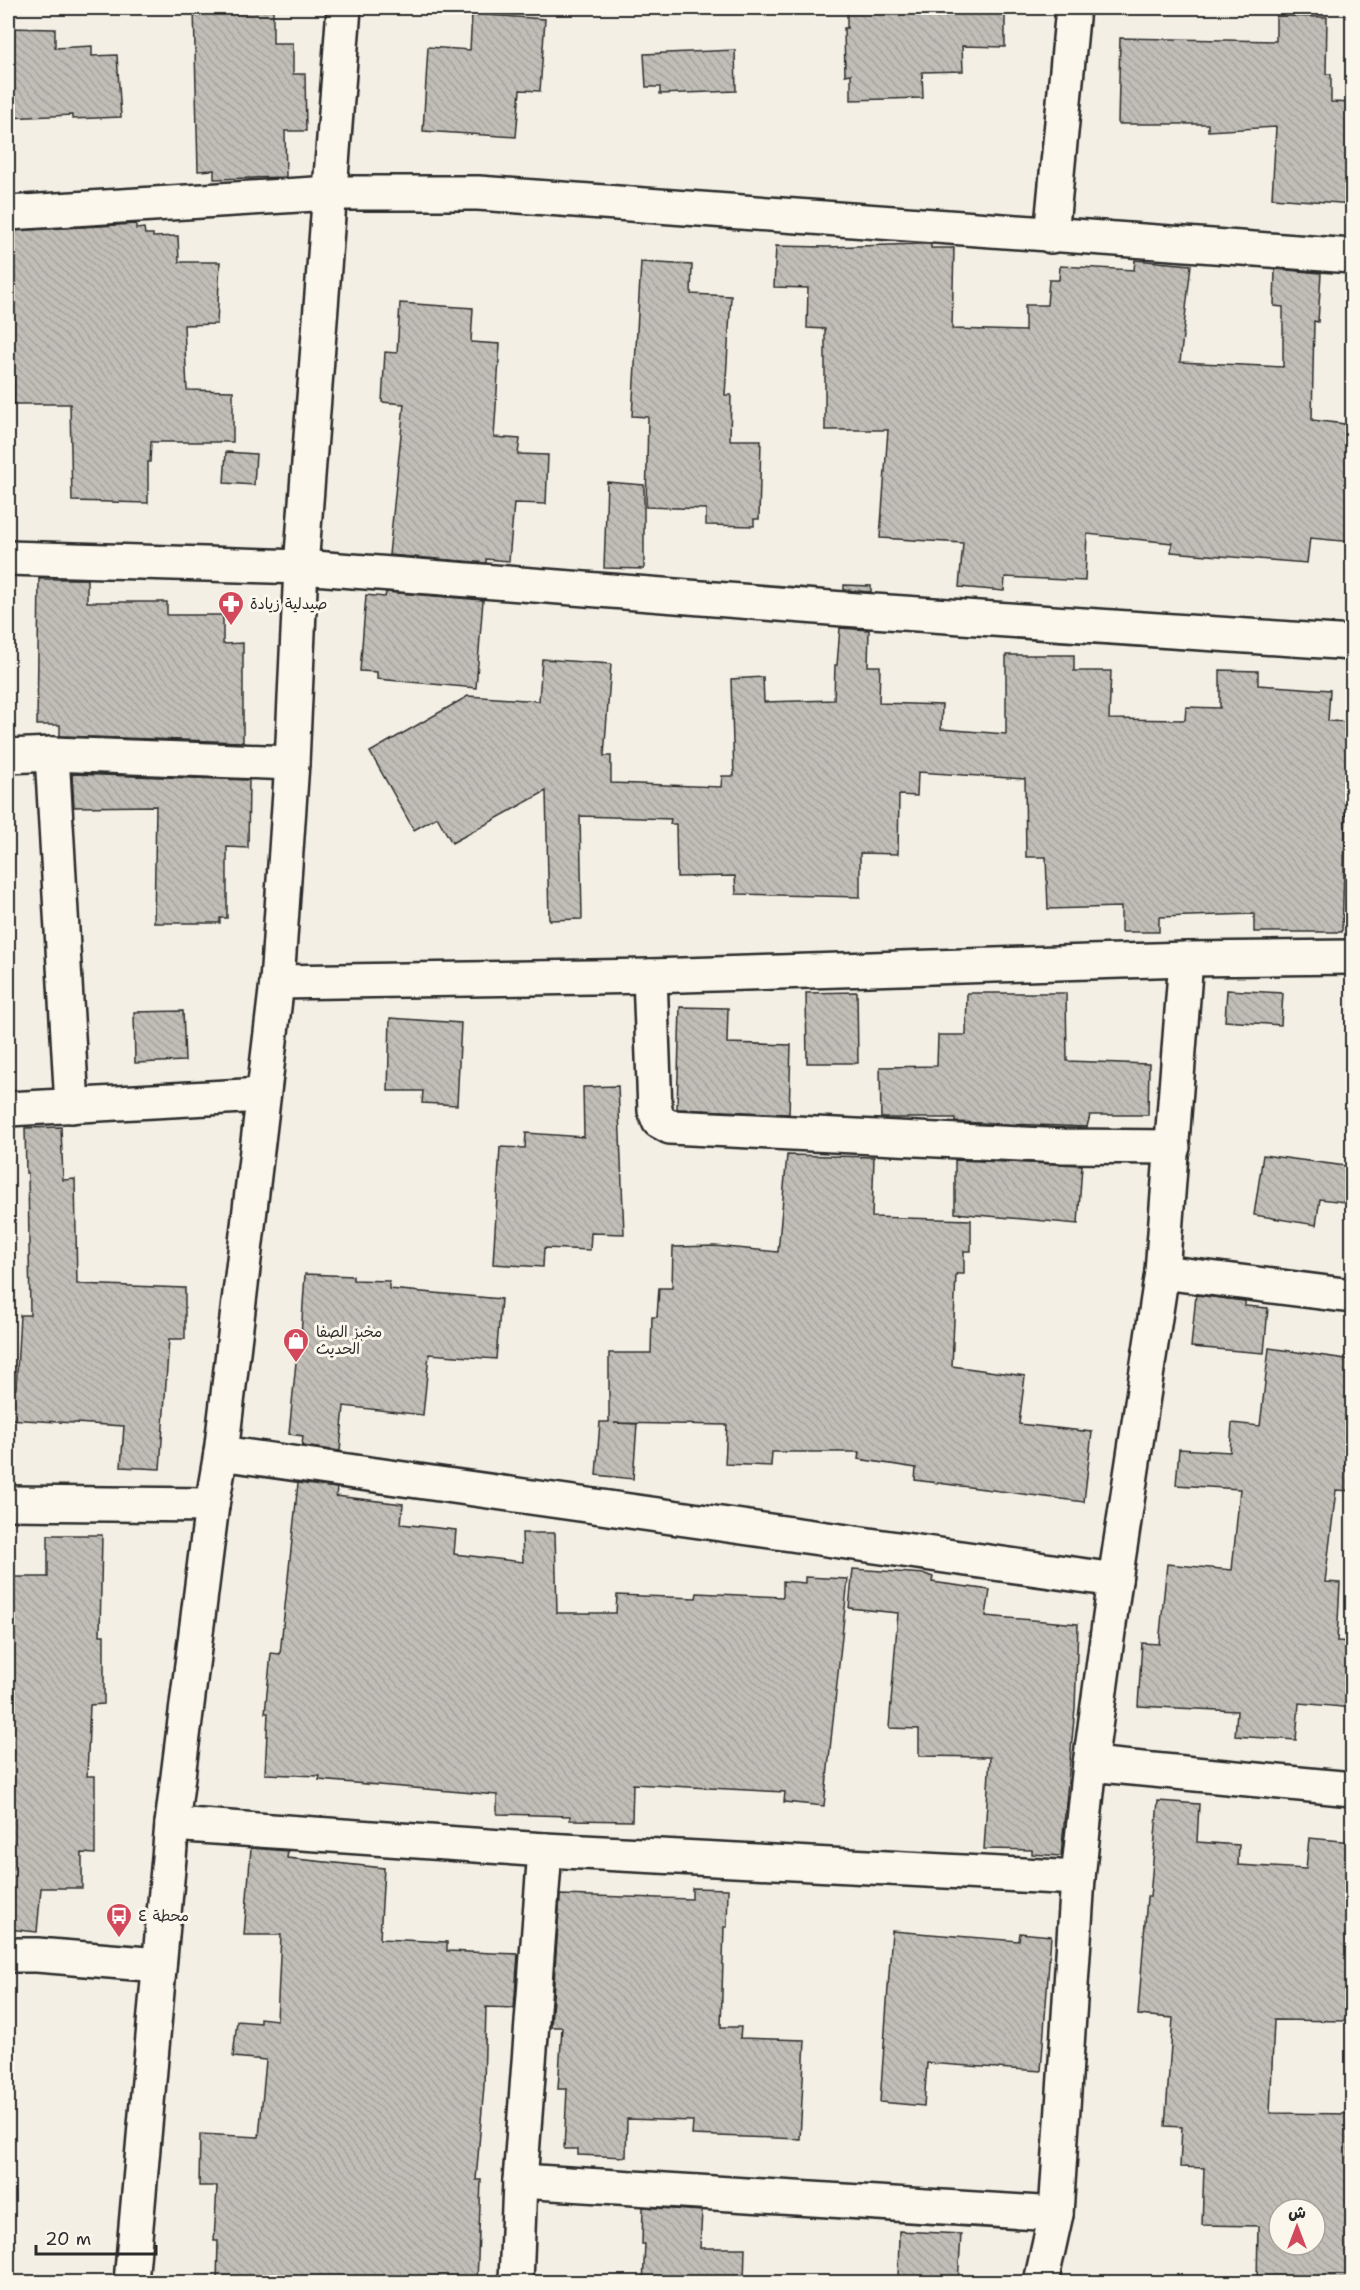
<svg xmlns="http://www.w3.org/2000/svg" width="1360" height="2290" font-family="'Shantell Sans','Playpen Sans Arabic',sans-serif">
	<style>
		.building { fill: url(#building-back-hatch); stroke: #2b2b2b; stroke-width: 1.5; fill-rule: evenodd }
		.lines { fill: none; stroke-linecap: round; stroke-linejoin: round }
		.minor-casing { stroke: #2b2b2b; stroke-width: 38 }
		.minor { stroke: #fbf7ec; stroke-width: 33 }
		.labels { text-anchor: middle; stroke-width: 6; stroke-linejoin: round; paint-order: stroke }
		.poi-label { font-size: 15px; fill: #2b2b2b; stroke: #fbf7ec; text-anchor: start }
	</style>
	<defs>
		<pattern id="building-back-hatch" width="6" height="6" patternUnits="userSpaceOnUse" patternTransform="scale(1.5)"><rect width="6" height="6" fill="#c0beb6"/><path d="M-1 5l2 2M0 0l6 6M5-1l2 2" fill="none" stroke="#a5a39d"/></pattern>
	</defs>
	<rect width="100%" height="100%" fill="#f3efe4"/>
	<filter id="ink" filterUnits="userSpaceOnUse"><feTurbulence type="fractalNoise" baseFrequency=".0167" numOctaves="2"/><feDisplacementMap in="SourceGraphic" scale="12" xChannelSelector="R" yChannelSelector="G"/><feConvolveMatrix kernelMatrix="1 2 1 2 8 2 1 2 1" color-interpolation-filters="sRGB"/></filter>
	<g filter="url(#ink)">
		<!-- building -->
		<g class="building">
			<polygon points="194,8 273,8 273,43 293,43 293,74 305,74 306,131 285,131 286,177 214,179 214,170 198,171"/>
			<polygon points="847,8 902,8 902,12 1005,10 1005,47 962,46 963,71 922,72 923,98 851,100 851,74 845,75 844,28 847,28"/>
			<polygon points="472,14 545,19 540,91 520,90 516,137 423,131 428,47 470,50"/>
			<polygon points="1276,16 1327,17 1326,74 1331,74 1331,102 1353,103 1353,204 1272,198 1276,127 1208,131 1208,124 1118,124 1120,38 1276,41"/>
			<polygon points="8,28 55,29 55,48 92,46 92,56 117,55 121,117 72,119 72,115 8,118"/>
			<polygon points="735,50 736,91 660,94 660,87 646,87 644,54"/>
			<polygon points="136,224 136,229 144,228 145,234 153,234 153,237 178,236 179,262 220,262 217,324 184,325 187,390 233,391 233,442 151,442 150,462 148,462 148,503 72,501 70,404 14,404 13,339 8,339 8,231"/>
			<polygon points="920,244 931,244 931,248 954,248 952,329 1025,331 1025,305 1047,305 1049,280 1059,280 1060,266 1134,270 1135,260 1191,265 1180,362 1283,367 1283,307 1274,306 1275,269 1321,273 1318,322 1314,321 1312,420 1353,425 1353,542 1310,538 1307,563 1171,552 1172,543 1087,534 1085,581 1005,577 1004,591 959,587 963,543 880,538 888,430 825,430 825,329 807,328 808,288 774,287 776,246 827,247"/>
			<polygon points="641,262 692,265 691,294 731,296 725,395 731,395 730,440 761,440 759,519 754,519 754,526 706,525 706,509 646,507 648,417 632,416"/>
			<polygon points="400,303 473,308 471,342 500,344 494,437 520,439 518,454 548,455 546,504 514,503 509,561 486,559 486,563 389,555 404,404 382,402 385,352 397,353"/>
			<polygon points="226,452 256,454 254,485 224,483"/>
			<polygon points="607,482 644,485 644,569 604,568"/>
			<polygon points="39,579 87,579 87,602 167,602 167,615 223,615 223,644 243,643 243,742 60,736 60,725 37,725"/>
			<polygon points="844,585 871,586 871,592 844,590"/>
			<polygon points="386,592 483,600 476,688 377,679 377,672 360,671 366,595 385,597"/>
			<polygon points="840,628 869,630 868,666 880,666 879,703 942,705 941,729 1006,734 1006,655 1074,655 1074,671 1111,671 1109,719 1185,720 1186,707 1220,708 1220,670 1258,671 1258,685 1330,690 1328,721 1353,722 1353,808 1346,807 1342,932 1254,932 1254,914 1159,917 1159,932 1121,932 1121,907 1048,909 1046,857 1026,857 1025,779 918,772 917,796 899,795 898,854 860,853 860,897 736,894 735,876 677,877 676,824 670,824 671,819 580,816 582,919 549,920 546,791 452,843 437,817 414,830 370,752 468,696 539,701 542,659 611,664 604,756 611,756 611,783 721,787 722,776 734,776 731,679 763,677 764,702 834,700 835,665 837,665"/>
			<polygon points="72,774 249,780 248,848 227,847 227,918 220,918 220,923 154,923 156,806 74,807"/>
			<polygon points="1227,990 1283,993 1281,1025 1225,1021"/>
			<polygon points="857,992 858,1063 807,1063 806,993"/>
			<polygon points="967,993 1066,993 1067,1061 1149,1064 1148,1115 1090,1115 1087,1127 955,1122 955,1118 881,1118 880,1067 937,1066 938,1035 966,1035"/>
			<polygon points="680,1007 728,1008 727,1043 791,1045 789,1114 677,1109"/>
			<polygon points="183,1011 185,1061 135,1063 134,1012"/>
			<polygon points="390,1018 461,1023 457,1105 422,1103 423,1091 388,1091"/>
			<polygon points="618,1086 624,1234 591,1233 590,1250 544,1248 543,1267 493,1264 500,1147 525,1148 526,1133 584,1137 583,1087"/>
			<polygon points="61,1127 63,1180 75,1179 77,1284 185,1288 185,1339 169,1339 160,1469 121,1467 124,1426 8,1419 8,1388 16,1389 20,1315 30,1315 28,1173 26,1173 25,1128"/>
			<polygon points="787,1155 874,1157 872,1217 971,1220 971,1251 964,1251 964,1274 956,1274 952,1366 1025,1376 1019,1424 1092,1432 1084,1502 915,1480 916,1468 858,1459 859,1452 772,1452 771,1466 725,1464 727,1425 614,1423 637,1424 633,1479 596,1475 600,1422 609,1422 609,1353 651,1353 652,1317 657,1317 659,1288 672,1288 673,1247 715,1246 778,1252"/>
			<polygon points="1263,1155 1353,1167 1353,1203 1320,1199 1316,1225 1254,1215"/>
			<polygon points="955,1160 1082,1165 1078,1224 955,1213"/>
			<polygon points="305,1274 353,1276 353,1280 389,1281 389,1289 501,1299 496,1359 429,1354 423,1415 344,1406 340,1451 302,1446 303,1436 289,1434 297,1352 300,1352"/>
			<polygon points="1196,1295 1245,1301 1245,1306 1268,1308 1264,1353 1191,1347"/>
			<polygon points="1269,1348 1353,1360 1353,1491 1336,1490 1325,1582 1340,1583 1337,1641 1353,1642 1353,1708 1299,1703 1296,1740 1235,1736 1237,1711 1138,1706 1142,1643 1159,1644 1167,1564 1232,1570 1240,1489 1176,1485 1179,1449 1230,1452 1232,1423 1260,1426"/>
			<polygon points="298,1483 337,1488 336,1496 403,1504 401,1524 456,1530 454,1554 523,1562 522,1533 555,1533 557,1613 616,1613 617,1595 696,1598 697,1593 783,1597 783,1581 805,1583 805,1577 848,1579 824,1806 784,1802 785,1792 633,1784 632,1821 570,1820 570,1816 497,1814 497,1795 319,1780 320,1776 265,1774 268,1713 265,1713 271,1653 280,1654"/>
			<polygon points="48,1535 102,1535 100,1635 104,1635 104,1704 90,1705 87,1776 95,1776 95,1854 82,1853 82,1888 41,1888 37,1932 8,1929 8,1577 48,1577"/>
			<polygon points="853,1569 925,1574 933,1577 932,1582 990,1590 986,1616 1078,1624 1075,1708 1061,1856 1032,1854 1032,1850 984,1849 990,1757 919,1756 919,1729 889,1728 898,1613 849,1608"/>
			<path d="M1158 1801 1199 1804 1197 1842 1239 1845 1238 1865 1306 1869 1309 1838 1353 1842V1978L1350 2021 1274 2020 1270 2113 1353 2114V2283H1257L1258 2226 1202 2225 1204 2168 1180 2167 1182 2127 1165 2126 1173 2018 1138 2015 1147 1897H1150ZM1279 2209H1315V2245H1279Z"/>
			<polygon points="251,1848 288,1851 287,1858 384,1868 380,1939 447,1942 447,1951 518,1954 514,2008 486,2007 484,2086 476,2180 481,2180 477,2283 383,2275 382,2283 217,2283 218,2241 214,2241 217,2186 199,2186 200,2134 259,2137 266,2060 233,2057 237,2021 260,2023 260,2018 277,2020 281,1935 244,1935"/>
			<polygon points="692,1888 728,1889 727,1927 724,1927 721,2027 741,2027 740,2038 805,2040 800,2139 692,2135 693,2121 627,2119 626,2157 578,2155 578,2149 564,2149 567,2089 558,2089 562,2027 551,2027 560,1895 692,1899"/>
			<polygon points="892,1931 1019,1941 1020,1933 1051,1936 1041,2071 927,2063 924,2106 880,2102"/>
			<polygon points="643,2207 702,2211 700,2248 745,2248 744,2283 643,2283 645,2244 642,2244"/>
			<polygon points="899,2231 961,2234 958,2283 898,2283"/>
		</g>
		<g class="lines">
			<defs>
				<g id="minor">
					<polyline points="8,213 331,193 478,193 1352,256"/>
					<polyline points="1051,236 1073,8"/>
					<polyline points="8,558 301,567 843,609 1352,643"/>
					<polyline points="52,754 72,1106"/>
					<polyline points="8,756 52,754 292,763"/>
					<polyline points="650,976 655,1111 659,1121 670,1127 1063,1146 1173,1147"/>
					<polyline points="277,982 650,976 1186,959 1352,957"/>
					<polyline points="8,1109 263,1095"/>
					<polyline points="1162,1272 1352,1296"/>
					<polyline points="221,1453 1115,1580"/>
					<polyline points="8,1503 212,1505"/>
					<polyline points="1090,1764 1352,1789"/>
					<polyline points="172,1824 545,1850 1078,1878"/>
					<polyline points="8,1955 37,1955 159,1965"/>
					<polyline points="520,2181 1056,2214"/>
					<polyline points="131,2282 172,1824 212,1505 221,1453 277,982 292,763 301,567 344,8"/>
					<polyline points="516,2282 520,2181 545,1850"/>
					<polyline points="1041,2282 1056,2214 1078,1878 1090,1764 1115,1580 1162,1272 1186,959"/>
				</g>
			</defs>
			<!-- minor casing -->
			<use href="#minor" class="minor-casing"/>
			<!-- minor -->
			<use href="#minor" class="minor"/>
		</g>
	</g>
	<!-- icons -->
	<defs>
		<symbol id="pharmacy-pin" viewBox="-11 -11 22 30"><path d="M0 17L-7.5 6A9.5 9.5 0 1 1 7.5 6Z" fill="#d1495b" stroke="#fbf7ec"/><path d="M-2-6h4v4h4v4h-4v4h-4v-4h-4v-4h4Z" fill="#fff"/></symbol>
		<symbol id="shop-pin" viewBox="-11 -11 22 30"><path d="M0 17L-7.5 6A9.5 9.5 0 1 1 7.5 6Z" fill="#d1495b" stroke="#fbf7ec"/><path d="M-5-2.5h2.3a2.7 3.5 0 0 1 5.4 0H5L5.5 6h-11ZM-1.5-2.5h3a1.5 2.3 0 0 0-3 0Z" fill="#fff"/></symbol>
		<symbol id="bus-pin" viewBox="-11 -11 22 30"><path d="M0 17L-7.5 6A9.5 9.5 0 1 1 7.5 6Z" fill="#d1495b" stroke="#fbf7ec"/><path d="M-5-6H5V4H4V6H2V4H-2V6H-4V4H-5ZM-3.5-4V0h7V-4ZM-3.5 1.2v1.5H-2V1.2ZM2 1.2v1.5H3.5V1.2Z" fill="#fff"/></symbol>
	</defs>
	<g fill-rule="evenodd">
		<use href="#pharmacy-pin" x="216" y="589" width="30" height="40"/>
		<use href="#shop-pin" x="281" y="1326" width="30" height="40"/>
		<use href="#bus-pin" x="104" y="1901" width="30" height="40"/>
	</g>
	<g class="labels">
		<!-- poi labels -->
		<g class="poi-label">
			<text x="250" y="609">صيدلية زيادة</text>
			<text x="316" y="1337">مخبز الصفا<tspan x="316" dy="17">الحديث</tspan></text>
			<text x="138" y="1921">محطة ٤</text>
		</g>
	</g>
	<!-- margin -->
	<rect width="1360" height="2290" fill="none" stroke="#fbf7ec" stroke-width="30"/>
	<rect x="15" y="15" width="1330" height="2260" fill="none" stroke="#2b2b2b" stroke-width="2" filter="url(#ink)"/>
	<!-- north arrow -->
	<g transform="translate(1297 2227)"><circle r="28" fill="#fbf7ec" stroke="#a8a59f" stroke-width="1.5"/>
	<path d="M0-4.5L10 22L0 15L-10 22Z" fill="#d1495b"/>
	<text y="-9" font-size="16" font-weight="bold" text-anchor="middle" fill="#2b2b2b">ش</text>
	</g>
	<!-- scale -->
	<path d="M36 2245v9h120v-9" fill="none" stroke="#2b2b2b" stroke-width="3"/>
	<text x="45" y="2245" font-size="18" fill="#2b2b2b" stroke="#fbf7ec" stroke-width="4.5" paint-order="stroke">20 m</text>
</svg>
